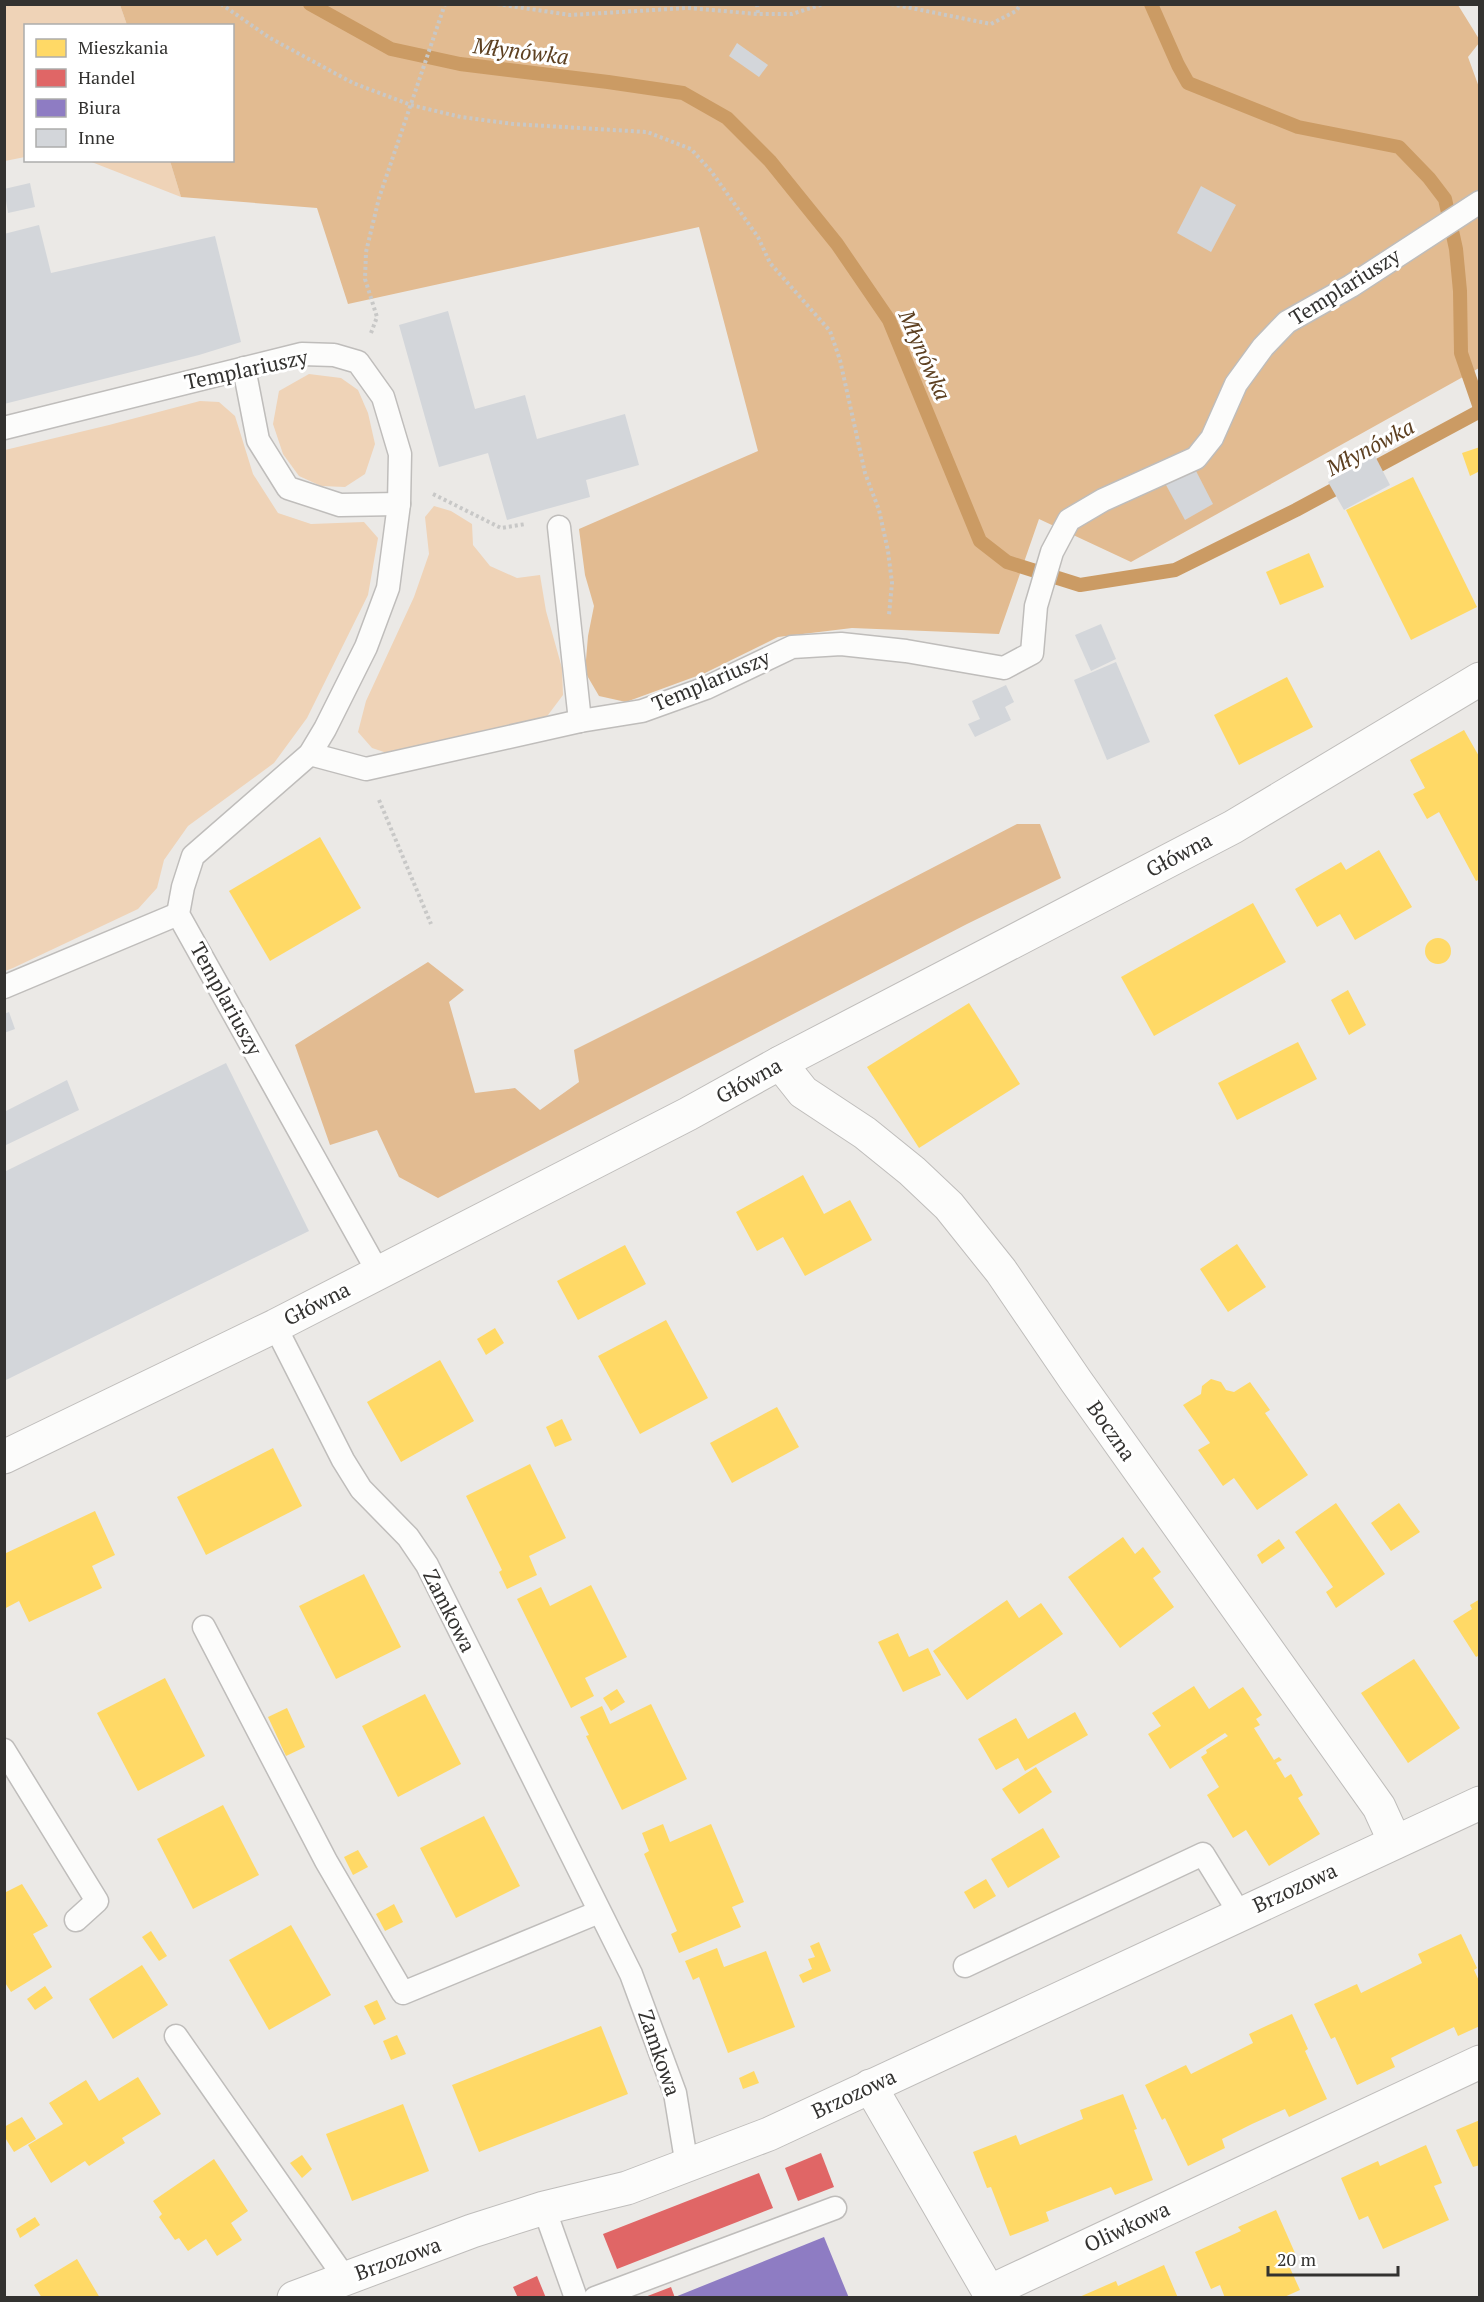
<svg xmlns="http://www.w3.org/2000/svg" width="1484" height="2302" font-family="'PT Serif',serif">
	<style>
		.green { fill: #efd3b7 }
		.forest { fill: #e2bb91 }
		.homes { fill: #ffd966 }
		.shops { fill: #e06666 }
		.offices { fill: #8e7cc3 }
		.lines { fill: none; stroke-linecap: round; stroke-linejoin: round }
		.stream { stroke: #cb9b64; stroke-width: 14 }
		.building { fill: #d3d6da }
		.service-casing { stroke: #bfbdbb; stroke-width: 25 }
		.minor-casing { stroke: #bfbdbb; stroke-width: 35 }
		.path { stroke: #c8c8c7; stroke-width: 4; stroke-dasharray: 3 3; stroke-linecap: butt }
		.service { stroke: #fcfcfb; stroke-width: 22 }
		.minor { stroke: #fcfcfb; stroke-width: 33 }
		.labels { text-anchor: middle; stroke-width: 6; stroke-linejoin: round; paint-order: stroke }
		.street-label { font-size: 21px; fill: #333230; stroke: #fff }
		.water-label { font-size: 22px; font-style: italic; fill: #5d4021; stroke: #fff }
	</style>
	<rect width="100%" height="100%" fill="#ebe9e6"/>
	<!-- green -->
	<g class="green">
		<polygon points="5,5 120,5 127,25 26,26 25,157 5,161"/>
		<polygon points="89,161 170,161 181,197"/>
		<polygon points="309,374 341,378 358,390 368,413 375,444 365,474 345,487 321,486 299,476 283,454 273,424 279,391"/>
		<polygon points="200,401 219,402 235,416 253,474 278,513 311,524 364,522 378,538 368,595 307,718 274,763 188,826 164,860 157,888 138,909 13,968 5,971 5,450 109,425"/>
		<polygon points="434,506 451,511 472,524 473,545 490,566 517,578 540,575 546,611 562,668 563,695 545,719 390,754 372,748 358,732 366,701 414,597 429,554 425,517"/>
	</g>
	<!-- forest -->
	<g class="forest">
		<polygon points="120,5 1458,5 1479,39 1479,43 1468,57 1480,90 1479,368 1131,562 1039,519 999,634 852,628 778,637 705,673 626,702 599,696 585,672 588,636 594,606 585,575 579,529 758,451 699,227 348,304 317,208 181,197 170,161 232,160 232,26 127,25"/>
		<polygon points="1017,824 1040,824 1061,878 967,924 438,1198 399,1177 377,1130 330,1145 295,1045 428,962 464,990 449,1002 475,1093 515,1088 540,1110 579,1082 574,1050 762,956"/>
	</g>
	<!-- homes -->
	<g class="homes">
		<polygon points="1480,447 1480,471 1470,476 1462,453"/>
		<polygon points="1413,477 1477,607 1411,640 1346,510"/>
		<polygon points="1309,553 1324,587 1280,605 1266,572"/>
		<polygon points="1287,677 1313,727 1239,765 1214,715"/>
		<polygon points="1464,730 1480,758 1480,879 1476,881 1439,812 1427,819 1413,794 1425,788 1410,760"/>
		<polygon points="320,837 361,908 270,961 229,891"/>
		<polygon points="1379,850 1412,907 1355,940 1340,914 1317,927 1295,889 1341,862 1346,870"/>
		<polygon points="1253,903 1286,962 1154,1036 1121,977"/>
		<circle cx="1438" cy="951" r="13"/>
		<polygon points="1348,990 1366,1025 1349,1035 1331,1000"/>
		<polygon points="969,1003 1020,1084 919,1148 867,1067"/>
		<polygon points="1298,1042 1317,1079 1237,1120 1218,1083"/>
		<polygon points="803,1175 824,1214 850,1200 872,1240 805,1276 783,1237 757,1251 736,1212"/>
		<polygon points="1237,1244 1266,1287 1228,1312 1200,1269"/>
		<polygon points="625,1245 646,1284 578,1320 557,1281"/>
		<polygon points="666,1320 708,1398 640,1434 598,1356"/>
		<polygon points="495,1328 504,1343 486,1355 477,1339"/>
		<polygon points="440,1360 474,1421 401,1462 367,1402"/>
		<polygon points="1211,1379 1221,1382 1226,1390 1234,1392 1250,1382 1270,1410 1265,1413 1308,1475 1257,1510 1234,1478 1223,1486 1198,1450 1210,1443 1183,1405 1201,1394 1202,1386"/>
		<polygon points="777,1407 799,1447 732,1483 710,1443"/>
		<polygon points="562,1419 572,1440 555,1447 546,1427"/>
		<polygon points="273,1448 302,1506 206,1555 177,1497"/>
		<polygon points="530,1464 566,1538 529,1556 537,1575 507,1589 499,1572 502,1570 466,1496"/>
		<polygon points="1336,1503 1385,1574 1336,1608 1326,1592 1333,1587 1295,1532"/>
		<polygon points="1399,1503 1420,1532 1391,1551 1371,1523"/>
		<polygon points="95,1511 115,1555 92,1566 102,1588 29,1622 19,1601 4,1609 4,1554"/>
		<polygon points="1123,1537 1135,1554 1143,1547 1161,1572 1153,1578 1174,1607 1120,1648 1068,1577"/>
		<polygon points="1279,1539 1285,1548 1262,1564 1257,1555"/>
		<polygon points="364,1574 401,1647 336,1679 299,1606"/>
		<polygon points="591,1585 627,1657 585,1678 594,1696 571,1708 517,1599 541,1587 550,1606"/>
		<polygon points="1480,1599 1480,1655 1476,1657 1453,1621 1472,1609 1470,1605"/>
		<polygon points="1007,1600 1019,1618 1041,1603 1063,1634 967,1700 933,1651"/>
		<polygon points="898,1633 909,1657 928,1648 941,1675 903,1692 878,1642"/>
		<polygon points="1414,1659 1460,1728 1408,1763 1361,1693"/>
		<polygon points="165,1678 205,1756 138,1791 97,1713"/>
		<polygon points="1194,1686 1209,1709 1243,1687 1262,1715 1256,1719 1260,1725 1254,1728 1274,1760 1279,1757 1282,1760 1276,1763 1285,1778 1291,1774 1303,1795 1298,1798 1320,1834 1269,1866 1246,1830 1233,1838 1207,1795 1219,1787 1201,1757 1207,1753 1206,1750 1228,1736 1225,1733 1170,1769 1148,1734 1161,1726 1152,1713"/>
		<polygon points="617,1689 625,1702 611,1711 603,1698"/>
		<polygon points="425,1694 461,1764 398,1797 362,1726"/>
		<polygon points="651,1704 687,1779 622,1810 586,1736 589,1735 580,1717 602,1706 610,1724"/>
		<polygon points="287,1708 305,1747 286,1756 268,1717"/>
		<polygon points="1075,1712 1088,1735 1025,1771 1018,1758 996,1770 978,1739 1016,1718 1028,1739"/>
		<polygon points="1036,1767 1052,1792 1019,1814 1002,1789"/>
		<polygon points="223,1805 259,1875 193,1909 157,1839"/>
		<polygon points="484,1816 520,1886 456,1918 420,1848"/>
		<polygon points="663,1824 670,1842 711,1824 744,1902 732,1907 741,1927 679,1953 671,1934 677,1931 644,1854 649,1851 642,1833"/>
		<polygon points="1043,1828 1060,1857 1008,1888 991,1859"/>
		<polygon points="358,1850 368,1867 353,1875 344,1857"/>
		<polygon points="986,1879 996,1896 974,1909 964,1892"/>
		<polygon points="22,1884 48,1926 33,1934 52,1967 11,1992 4,1981 4,1893"/>
		<polygon points="394,1904 403,1922 385,1931 376,1914"/>
		<polygon points="291,1925 331,1995 269,2030 229,1960"/>
		<polygon points="151,1931 167,1956 159,1961 142,1937"/>
		<polygon points="1461,1934 1477,1968 1474,1970 1480,1983 1480,2026 1458,2036 1454,2027 1423,2042 1391,2058 1395,2067 1357,2085 1335,2037 1331,2039 1314,2004 1357,1984 1361,1993 1422,1963 1418,1954"/>
		<polygon points="819,1942 831,1971 803,1983 799,1975 812,1969 808,1959 815,1957 810,1946"/>
		<polygon points="717,1948 724,1967 766,1951 795,2027 728,2053 699,1977 693,1980 685,1961"/>
		<polygon points="142,1965 168,2005 113,2039 89,1999"/>
		<polygon points="45,1986 53,1998 35,2010 27,1999"/>
		<polygon points="377,2000 386,2019 374,2025 364,2006"/>
		<polygon points="1292,2014 1308,2049 1305,2051 1327,2099 1289,2117 1285,2109 1252,2124 1222,2139 1225,2148 1188,2166 1165,2118 1162,2120 1145,2085 1186,2065 1191,2074 1253,2043 1249,2034"/>
		<polygon points="601,2026 628,2094 479,2152 452,2085"/>
		<polygon points="397,2035 406,2054 391,2060 383,2041"/>
		<polygon points="754,2071 759,2083 743,2089 739,2078"/>
		<polygon points="138,2077 161,2114 122,2138 125,2143 89,2166 85,2161 51,2183 28,2145 63,2124 49,2103 86,2080 99,2101"/>
		<polygon points="1123,2094 1137,2129 1134,2130 1153,2180 1115,2195 1111,2187 1046,2212 1049,2221 1010,2236 991,2187 987,2188 973,2152 1016,2135 1020,2145 1083,2119 1080,2110"/>
		<polygon points="403,2104 429,2171 352,2201 326,2134"/>
		<polygon points="22,2117 36,2139 14,2152 4,2136 4,2127"/>
		<polygon points="1480,2120 1480,2165 1473,2167 1456,2130"/>
		<polygon points="1426,2145 1442,2183 1434,2186 1449,2220 1383,2249 1368,2216 1359,2220 1341,2178 1378,2161 1380,2166"/>
		<polygon points="302,2155 312,2169 302,2178 290,2163"/>
		<polygon points="214,2159 248,2211 231,2223 242,2240 217,2256 206,2239 188,2251 179,2238 175,2240 159,2217 162,2214 153,2201"/>
		<polygon points="1276,2210 1295,2253 1285,2257 1300,2290 1282,2298 1225,2298 1220,2285 1211,2289 1195,2252 1241,2231 1238,2227"/>
		<polygon points="35,2217 40,2225 20,2238 16,2229"/>
		<polygon points="77,2259 100,2298 42,2298 34,2285"/>
		<polygon points="1164,2265 1178,2298 1077,2298 1116,2281 1118,2286"/>
	</g>
	<!-- shops -->
	<g class="shops">
		<polygon points="821,2153 834,2187 798,2201 785,2168"/>
		<polygon points="759,2173 773,2208 617,2269 603,2234"/>
		<polygon points="537,2276 546,2298 518,2298 513,2287"/>
		<polygon points="671,2287 675,2298 645,2298 645,2297"/>
	</g>
	<!-- offices -->
	<polygon class="offices" points="824,2237 849,2298 675,2298 675,2297"/>
	<g class="lines">
		<!-- stream -->
		<g class="stream">
			<polyline points="310,4 391,49 460,64 608,82 683,93 727,118 770,161 837,244 889,320 980,541 1007,562 1080,585 1175,570 1296,510 1480,411"/>
			<polyline points="1151,4 1178,65 1188,83 1298,127 1399,147 1429,178 1445,199 1456,249 1460,291 1461,353 1480,408"/>
		</g>
	</g>
	<!-- building -->
	<g class="building">
		<polygon points="737,43 768,65 759,77 729,56"/>
		<polygon points="30,183 35,207 8,213 4,189"/>
		<polygon points="1201,186 1236,205 1211,252 1177,233"/>
		<polygon points="39,225 51,273 215,236 241,342 199,355 4,404 4,234"/>
		<polygon points="448,311 475,409 525,395 537,439 625,414 639,465 586,480 590,497 507,520 488,453 439,467 399,325"/>
		<polygon points="1375,456 1390,485 1344,510 1328,482"/>
		<polygon points="1195,469 1213,504 1185,520 1166,485"/>
		<polygon points="1101,624 1116,659 1091,671 1075,635"/>
		<polygon points="1116,662 1150,742 1107,760 1074,680"/>
		<polygon points="1006,685 1014,702 1005,707 1011,720 975,737 968,724 980,719 972,701"/>
		<polygon points="9,1012 15,1029 4,1033 4,1014"/>
		<polygon points="226,1063 309,1231 4,1381 4,1172"/>
		<polygon points="67,1080 79,1110 4,1146 4,1112"/>
	</g>
	<g class="lines">
		<defs>
			<g id="service">
				<polyline points="244,368 258,440 288,488 340,505 399,504"/>
				<polyline points="4,428 302,354 334,355 358,362 383,397 400,454 399,504 388,588 366,647 325,729 310,754 193,856 183,887 178,914 378,1272"/>
				<polyline points="559,527 580,721"/>
				<polyline points="310,754 366,769 580,721 642,711 706,688 792,647 841,644 906,651 1004,668 1032,653 1036,606 1052,552 1069,520 1103,500 1196,458 1212,438 1236,384 1263,347 1287,322 1351,286 1480,202"/>
				<polyline points="4,987 178,914"/>
				<polyline points="275,1326 343,1460 361,1489 408,1537 427,1565 631,1974 675,2093 687,2166"/>
				<polyline points="204,1627 326,1861 403,1993 599,1912"/>
				<polyline points="4,1750 97,1901 76,1920"/>
				<polyline points="965,1966 1203,1854 1240,1914"/>
				<polyline points="176,2036 345,2278"/>
				<polyline points="544,2208 576,2298"/>
				<polyline points="595,2298 835,2208"/>
			</g>
			<g id="minor">
				<polyline points="780,1063 803,1092 865,1133 912,1171 949,1206 1001,1271 1076,1381 1379,1807 1395,1842"/>
				<polyline points="4,1457 275,1326 688,1114 780,1063 1233,827 1480,679"/>
				<polyline points="870,2086 989,2292 1480,2062"/>
				<polyline points="294,2298 472,2231 544,2208 627,2188 769,2134 1480,1803"/>
			</g>
		</defs>
		<!-- service casing -->
		<use href="#service" class="service-casing"/>
		<!-- minor casing -->
		<use href="#minor" class="minor-casing"/>
		<!-- path -->
		<g class="path">
			<polyline points="221,4 270,38 353,83 411,105 461,117 513,124 647,132 691,149 711,171 758,237 770,263 830,331 840,360 865,473 879,510 888,551 892,583 889,615"/>
			<polyline points="497,4 570,15 687,8 758,14 792,14 823,4"/>
			<polyline points="757,4 758,14"/>
			<polyline points="847,4 868,4"/>
			<polyline points="891,4 991,24 1016,11 1021,4"/>
			<polyline points="371,333 377,317 365,279 366,252 379,198 445,4"/>
			<polyline points="433,494 501,528 526,524"/>
			<polyline points="379,800 431,924"/>
		</g>
		<!-- service -->
		<use href="#service" class="service"/>
		<!-- minor -->
		<use href="#minor" class="minor"/>
	</g>
	<g class="labels">
		<!-- street labels -->
		<g class="street-label">
			<text transform="translate(1345 287) rotate(-32)" y="7">Templariuszy</text>
			<text transform="translate(246 370) rotate(-12)" y="7">Templariuszy</text>
			<text transform="translate(711 681) rotate(-23)" y="7">Templariuszy</text>
			<text transform="translate(1179 855) rotate(-28)" y="7">Główna</text>
			<text transform="translate(226 999) rotate(61)" y="7">Templariuszy</text>
			<text transform="translate(749 1081) rotate(-29)" y="7">Główna</text>
			<text transform="translate(317 1304) rotate(-27)" y="7">Główna</text>
			<text transform="translate(1111 1431) rotate(55)" y="7">Boczna</text>
			<text transform="translate(449 1611) rotate(63)" y="7">Zamkowa</text>
			<text transform="translate(1295 1888) rotate(-25)" y="7">Brzozowa</text>
			<text transform="translate(659 2053) rotate(71)" y="7">Zamkowa</text>
			<text transform="translate(854 2094) rotate(-25)" y="7">Brzozowa</text>
			<text transform="translate(1127 2227) rotate(-25)" y="7">Oliwkowa</text>
			<text transform="translate(398 2259) rotate(-20)" y="7">Brzozowa</text>
		</g>
		<!-- water labels -->
		<g class="water-label">
			<text transform="translate(521 51) rotate(7)" y="8">Młynówka</text>
			<text transform="translate(925 355) rotate(66)" y="8">Młynówka</text>
			<text transform="translate(1370 447) rotate(-28)" y="8">Młynówka</text>
		</g>
	</g>
	<!-- border -->
	<rect width="1484" height="2302" fill="none" stroke="#333230" stroke-width="12"/>
	<!-- legend -->
	<rect x="24" y="24" width="210" height="138" fill="#ffffff" stroke="#adadac" stroke-width="1.5"/>
	<rect x="36" y="39" width="30" height="18" fill="#ffd966" stroke="#adadac" stroke-width="1.5"/>
	<text x="78" y="54" font-size="18" fill="#333230">Mieszkania</text>
	<rect x="36" y="69" width="30" height="18" fill="#e06666" stroke="#adadac" stroke-width="1.5"/>
	<text x="78" y="84" font-size="18" fill="#333230">Handel</text>
	<rect x="36" y="99" width="30" height="18" fill="#8e7cc3" stroke="#adadac" stroke-width="1.5"/>
	<text x="78" y="114" font-size="18" fill="#333230">Biura</text>
	<rect x="36" y="129" width="30" height="18" fill="#d3d6da" stroke="#adadac" stroke-width="1.5"/>
	<text x="78" y="144" font-size="18" fill="#333230">Inne</text>
	<!-- scale -->
	<path d="M1268 2266v9h130v-9" fill="none" stroke="#333230" stroke-width="3"/>
	<text x="1277" y="2266" font-size="18" fill="#333230" stroke="#ffffff" stroke-width="4.5" paint-order="stroke">20 m</text>
</svg>
